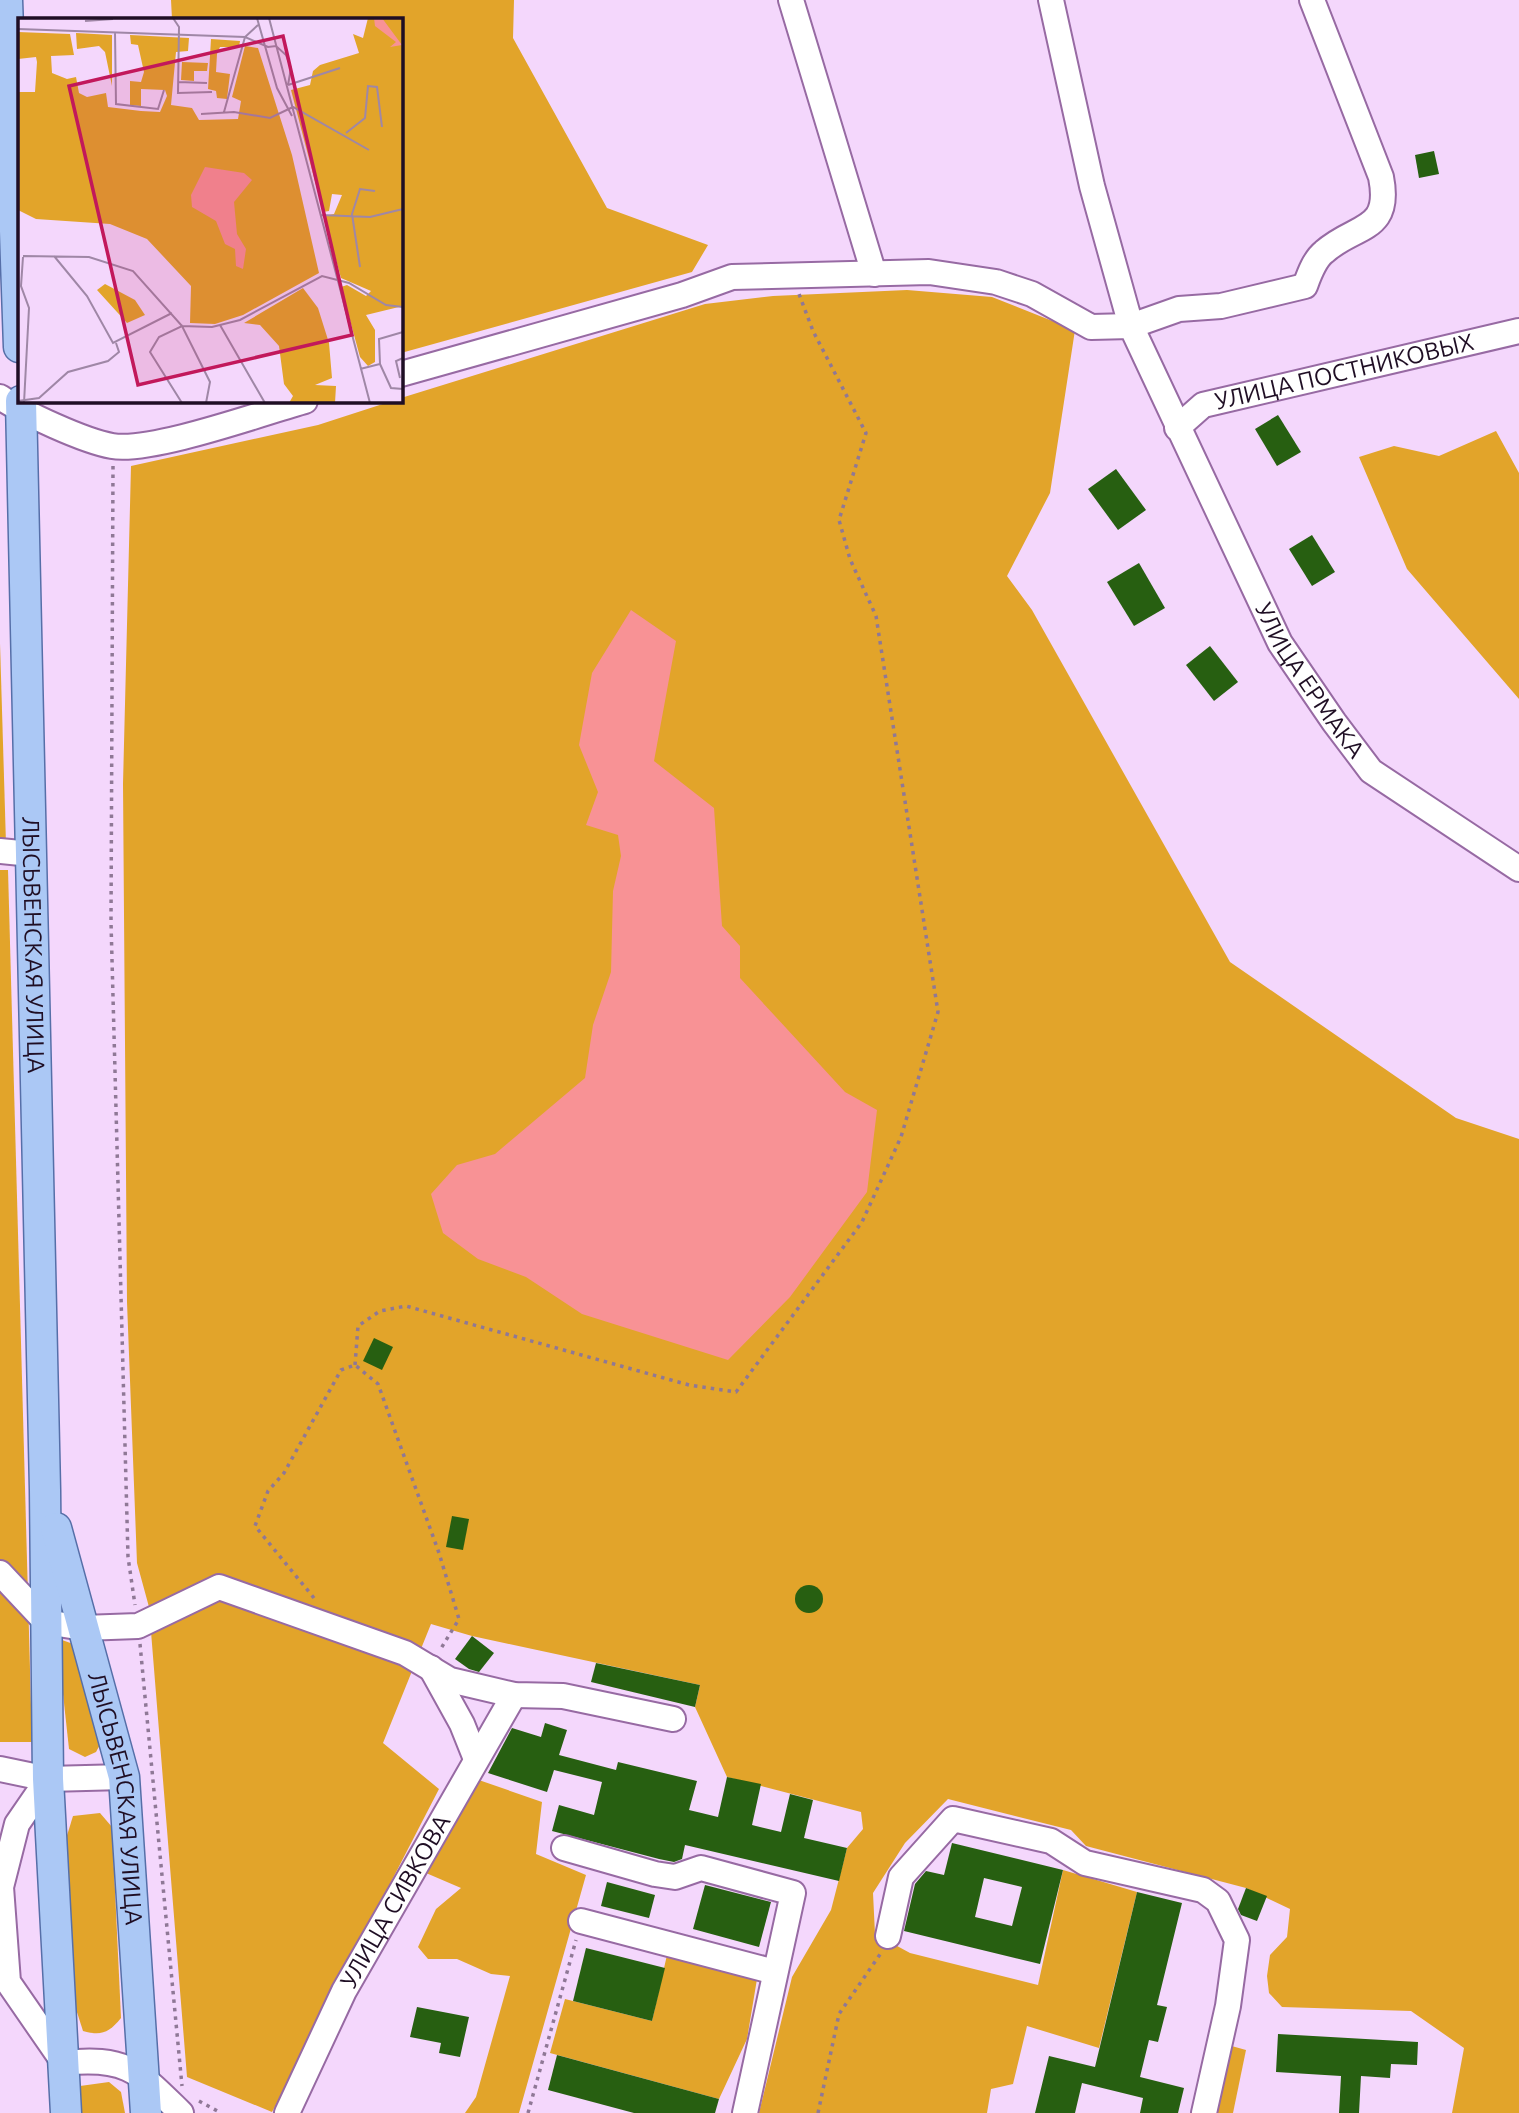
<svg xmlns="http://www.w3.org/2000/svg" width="1519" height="2113" font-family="Ubuntu,sans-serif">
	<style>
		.green { fill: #e2a42a }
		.water { fill: #f89295 }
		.building { fill: #275f11; fill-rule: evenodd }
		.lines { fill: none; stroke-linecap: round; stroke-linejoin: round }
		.minor-casing { stroke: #976aa3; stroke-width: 28 }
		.major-casing { stroke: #566fa8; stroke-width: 33 }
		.path { stroke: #8f7896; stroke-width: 3.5; stroke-dasharray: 3.5 5; stroke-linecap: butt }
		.minor { stroke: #fff; stroke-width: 24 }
		.major { stroke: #abc8f5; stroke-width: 30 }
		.labels { text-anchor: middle; stroke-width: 7; stroke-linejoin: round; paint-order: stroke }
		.street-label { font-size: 24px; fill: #1f0e24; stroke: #fff }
		.inset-road { fill: none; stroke: #9f87a6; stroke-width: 2 }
		.view { fill: #c2185b; fill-opacity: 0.15; stroke: #c2185b; stroke-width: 3.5 }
		.inset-edge { fill: none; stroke: #1f0e24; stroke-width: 3.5 }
	</style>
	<rect width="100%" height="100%" fill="#f4d7fc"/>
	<!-- green -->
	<g class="green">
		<polygon points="171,0 514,0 513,38 607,208 708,245 692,272 401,353 401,19 172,19"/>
		<polygon points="907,290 992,297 1075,330 1050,493 1007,576 1032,610 1230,962 1456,1118 1519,1139 1519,2113 1452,2113 1464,2048 1411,2011 1282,2007 1269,1993 1267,1976 1270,1955 1287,1937 1290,1909 1246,1888 1086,1846 1071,1830 948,1799 905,1843 873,1893 875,1934 910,1953 1038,1985 1063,1870 1137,1892 1099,2048 1027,2026 1013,2084 991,2089 987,2113 759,2113 792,1977 831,1910 847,1848 863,1829 861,1812 727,1777 695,1707 700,1685 472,1636 431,1624 383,1743 439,1789 272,2112 187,2077 149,1607 137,1563 127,1302 123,784 131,466 318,425 392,401 401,401 401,398 705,304 773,296"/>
		<polygon points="1496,431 1519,473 1519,699 1407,569 1359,457 1394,446 1439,456"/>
		<polygon points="0,643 6,844 0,844"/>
		<polygon points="0,870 8,870 32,1742 0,1742"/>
		<polygon points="62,1640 76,1645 102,1741 96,1752 85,1757 69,1749 59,1657"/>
		<polygon points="473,1778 542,1802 536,1854 586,1875 519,2113 465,2113 476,2097 510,1976 491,1974 457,1959 428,1959 418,1947 436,1909 461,1888 426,1873"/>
		<path d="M100 1813 112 1827 121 2018C109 2033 101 2036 83 2031L76 2009 65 1842 73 1816Z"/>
		<polygon points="667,1955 757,1979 747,2039 719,2099 550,2053 565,1999 652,2021"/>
		<polygon points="1228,2045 1246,2050 1233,2113 1213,2113"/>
		<polygon points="109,2082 121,2092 125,2113 76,2113 80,2086"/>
	</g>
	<!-- water -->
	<polygon class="water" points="631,610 676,641 654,761 714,808 722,926 740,946 740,978 845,1092 877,1110 867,1192 790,1297 728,1360 582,1314 526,1277 478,1259 443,1233 431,1194 457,1165 495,1154 585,1078 593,1025 611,972 613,891 621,856 618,835 586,825 598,792 579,745 592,673"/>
	<!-- building -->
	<g class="building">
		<polygon points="1434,151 1439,174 1419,178 1415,155"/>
		<polygon points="1278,415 1301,452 1277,466 1255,429"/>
		<polygon points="1116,469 1146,510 1118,530 1088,489"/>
		<polygon points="1312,535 1335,572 1312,586 1289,549"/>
		<polygon points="1139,563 1165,608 1134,626 1107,582"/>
		<polygon points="1210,646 1238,682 1214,701 1186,665"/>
		<polygon points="374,1338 393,1347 382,1370 363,1361"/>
		<polygon points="452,1516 469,1519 463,1550 446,1547"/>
		<circle cx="809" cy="1599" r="14"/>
		<polygon points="472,1636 494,1653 479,1672 469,1669 455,1659"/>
		<polygon points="596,1663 700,1685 695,1707 591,1682"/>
		<polygon points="545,1723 567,1730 559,1755 616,1770 618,1762 697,1781 689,1810 718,1817 727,1777 761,1784 752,1825 781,1832 790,1794 813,1800 804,1838 847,1848 839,1881 685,1845 682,1859 674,1862 659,1859 552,1831 559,1805 594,1815 602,1782 554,1770 547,1792 488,1773 512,1728 541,1737"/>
		<path d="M952 1843 1063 1870 1040 1964 904 1931 915 1884 926 1871 944 1875ZM984 1878 1022 1887 1012 1926 975 1917Z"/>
		<polygon points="607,1882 655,1895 649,1918 601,1906"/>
		<polygon points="705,1885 771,1902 759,1947 693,1929"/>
		<polygon points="1246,1888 1267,1896 1257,1921 1241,1915 1238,1909"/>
		<polygon points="1137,1892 1182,1903 1157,2005 1167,2007 1158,2042 1149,2040 1140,2077 1184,2088 1178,2113 1140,2113 1143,2098 1082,2083 1075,2113 1035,2113 1049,2056 1095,2067"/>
		<polygon points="586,1948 665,1968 652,2021 573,2001"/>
		<polygon points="417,2007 469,2017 460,2057 439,2053 441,2043 410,2037"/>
		<polygon points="1278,2034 1418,2042 1417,2065 1391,2064 1390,2078 1361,2076 1359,2113 1339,2113 1341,2076 1276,2072"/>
		<polygon points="557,2055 719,2099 715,2113 634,2113 548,2090"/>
	</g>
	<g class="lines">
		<defs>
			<g id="minor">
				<polyline points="791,0 874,274"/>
				<path d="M1051 0 1092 186 1131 326 1179 309 1221 306 1305 286C1309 275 1314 260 1324 252 1355 224 1392 233 1381 177L1312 0"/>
				<path id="s1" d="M401 374 682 295 732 277 929 272 996 282 1032 294 1091 327 1131 326 1280 643 1334 722 1371 771 1519 869"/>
				<path d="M0 397C23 413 84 441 112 446 151 453 262 413 305 401"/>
				<path id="s2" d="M1177 428 1203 405 1519 331"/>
				<polyline points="0,851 31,854"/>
				<polyline points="0,1573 46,1622 83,1628 138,1626 219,1587 405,1653 450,1680 514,1695 563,1696 673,1719"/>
				<polyline points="431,1668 462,1724 476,1759"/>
				<polyline points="0,1769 48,1779 124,1777"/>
				<path d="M48 1779 17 1824 1 1887 8 1982 64 2063C127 2056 139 2072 181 2113"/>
				<polyline points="564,1848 655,1874 675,1877 701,1868 793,1893 745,2113"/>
				<polyline points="581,1921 775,1972"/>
				<polyline points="888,1936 901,1877 953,1819 1051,1841 1085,1863 1203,1890 1218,1901 1237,1940 1228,2006 1204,2113"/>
				<path id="s3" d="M287 2113 344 1991 514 1695"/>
			</g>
			<g id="major">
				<polyline points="7,0 19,347"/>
				<path id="s4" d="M21 401 45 1490 48 1779 66 2113"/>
				<path id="s5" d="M56 1528 124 1777 146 2113"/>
			</g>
		</defs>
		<!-- minor casing -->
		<use href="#minor" class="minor-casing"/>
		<!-- major casing -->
		<use href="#major" class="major-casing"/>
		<!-- path -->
		<g class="path">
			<polyline points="113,466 111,922 128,1557 135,1605"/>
			<polyline points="355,1365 358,1326 380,1311 406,1306 689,1385 736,1392 862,1222 901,1137 938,1012 876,616 850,559 839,520 866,433 813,331 799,294"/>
			<polyline points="314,1598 255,1526 268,1491 284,1473 341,1370 355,1365 378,1384 439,1553 459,1619 440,1650"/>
			<polyline points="140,1644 182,2086"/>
			<polyline points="199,2101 221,2113"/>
			<polyline points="528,2113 576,1940"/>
			<polyline points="818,2113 839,2014 881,1953"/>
		</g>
		<!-- minor -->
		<use href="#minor" class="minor"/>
		<!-- major -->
		<use href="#major" class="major"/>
	</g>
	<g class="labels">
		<!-- street labels -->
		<g class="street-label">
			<text dy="8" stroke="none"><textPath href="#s2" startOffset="180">УЛИЦА ПОСТНИКОВЫХ</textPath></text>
			<text dy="8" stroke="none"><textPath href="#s1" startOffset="1153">УЛИЦА ЕРМАКА</textPath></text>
			<text dy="8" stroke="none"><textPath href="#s4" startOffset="544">ЛЫСЬВЕНСКАЯ УЛИЦА</textPath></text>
			<text dy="8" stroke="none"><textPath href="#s5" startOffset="278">ЛЫСЬВЕНСКАЯ УЛИЦА</textPath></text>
			<text dy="8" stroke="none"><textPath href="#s3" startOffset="238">УЛИЦА СИВКОВА</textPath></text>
		</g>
	</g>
	<!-- overview -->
	<g transform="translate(18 18)">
		<rect width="385" height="385" fill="#f4d7fc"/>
		<path d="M350 0H385V288L348 297 357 312V344L350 348 342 339 323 269 329 267 348 278 353 273 323 260 306 198 316 196 324 177 314 176 311 193 305 194 273 72 292 67 295 53 302 47 341 35 335 16 345 20ZM0 14 52 16 56 37 33 38 34 55 49 61 58 59 61 75 69 79 88 75 90 89 123 93 142 94 149 78 147 72 123 71V88L112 87V63L123 64 126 54 120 27 113 26 112 17 171 20 170 33 158 34 153 87 174 90 181 102 220 101 223 83 214 79 227 28 240 30 274 137 301 255 225 297 197 306 172 305 173 268 129 221 92 206 18 201 0 192V74H17L19 44 18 39 0 41ZM58 15 94 17V68L87 34 81 28 59 31ZM193 21 222 23 221 29H202L199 36 198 54 212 56 209 81 199 80 198 73 190 71ZM164 44 190 45 189 53H176V63L163 62ZM87 266 117 282 127 297 109 305 79 272ZM285 270 300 290 311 325 314 360 297 367 318 368 317 385H271L275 378 266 366 261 328 242 307 226 305Z" fill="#e2a42a"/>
		<path d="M356 0H364L384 27 372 29 378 24 357 8ZM187 149 226 155 234 162 216 184 219 216 228 231 225 251 218 248 217 231 207 226 198 203 174 189 173 177Z" fill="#f89295"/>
		<path class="inset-road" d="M155 0 161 9 160 75 194 74M239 0 259 70 274 98M251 0 352 385M67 3 95 1M0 11 227 19 250 29 258 28 268 37 273 50 270 67M97 14 98 86 140 91 146 72M160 64 189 65M270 67 322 50M206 94 227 19 240 7M183 96 216 94 252 100 275 89 351 132M328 115 347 100 350 68 359 69 364 109M303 197 352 199 385 191M5 238 71 239 115 253 164 308 194 309 222 302 304 258 331 265 368 287 385 289M36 238 69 278 95 325 154 295M5 239 3 268 11 290 6 385M342 249 334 196 342 171 357 173M202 307 247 385M362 346 373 370 385 371M342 351 362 346 361 321 385 314M382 360 378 343 385 340M0 383 21 380 50 354 90 343 101 334 98 325M164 385 132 334 141 319 164 308 192 364 188 385"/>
		<path class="view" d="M265 18 334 317 120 367 51 68Z"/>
		<rect width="385" height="385" class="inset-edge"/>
	</g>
</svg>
